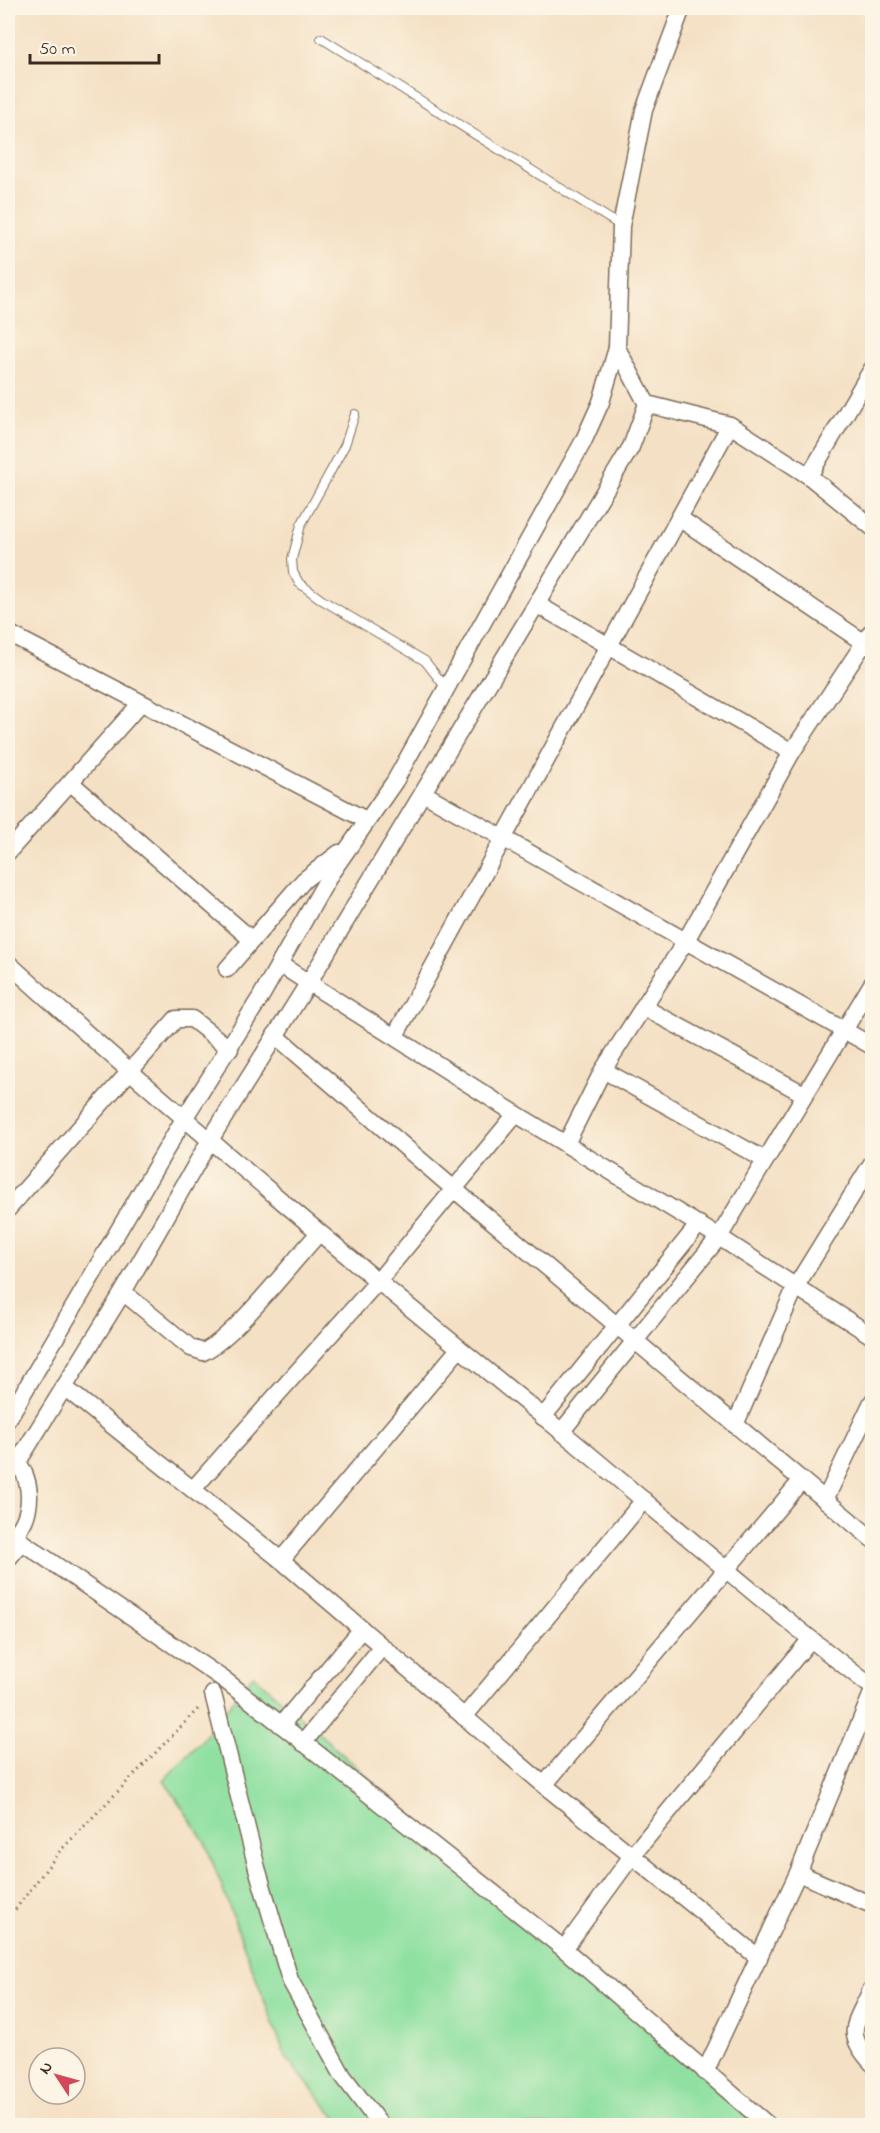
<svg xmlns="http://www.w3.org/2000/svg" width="880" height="2133" font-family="'Indie Flower',sans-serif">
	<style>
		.green { fill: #8fe0a1; stroke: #658560; stroke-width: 1.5 }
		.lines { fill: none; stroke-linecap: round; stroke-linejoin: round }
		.service-casing { stroke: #7c6a58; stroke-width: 10 }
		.minor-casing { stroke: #7c6a58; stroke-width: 19 }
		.path { stroke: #7c6a58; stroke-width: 3; stroke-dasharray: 1.5 4.5; stroke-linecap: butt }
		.service { stroke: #fff; stroke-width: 8 }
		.minor { stroke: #fff; stroke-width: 16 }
	</style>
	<rect width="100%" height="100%" fill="#fcf5e5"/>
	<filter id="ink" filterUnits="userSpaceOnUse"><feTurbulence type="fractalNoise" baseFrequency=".0167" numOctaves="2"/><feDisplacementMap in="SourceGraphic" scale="12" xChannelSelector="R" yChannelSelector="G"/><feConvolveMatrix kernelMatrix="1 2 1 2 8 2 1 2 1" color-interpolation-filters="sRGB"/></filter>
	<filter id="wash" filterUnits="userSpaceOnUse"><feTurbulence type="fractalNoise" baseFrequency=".008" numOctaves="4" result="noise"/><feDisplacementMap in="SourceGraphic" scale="24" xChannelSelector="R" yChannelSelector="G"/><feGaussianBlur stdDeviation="1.35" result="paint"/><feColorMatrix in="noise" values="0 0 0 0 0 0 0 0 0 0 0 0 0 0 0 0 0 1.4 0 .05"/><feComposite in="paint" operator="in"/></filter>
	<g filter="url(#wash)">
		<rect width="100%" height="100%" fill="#f4e0c4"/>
		<!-- green -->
		<polygon class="green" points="253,1675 760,2125 342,2125 286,2058 205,1842 164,1780 203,1739"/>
	</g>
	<g filter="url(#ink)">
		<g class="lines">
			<defs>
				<g id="service">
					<polyline points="321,38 621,226"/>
					<polyline points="355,414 345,445 301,525 292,559 293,572 299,583 322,600 425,661 446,688"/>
				</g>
				<g id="minor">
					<polyline points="647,404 730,425 809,476 872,527"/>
					<polyline points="809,476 872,369"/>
					<polyline points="679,518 872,648"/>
					<polyline points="538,605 792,752"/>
					<polyline points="8,633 366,820"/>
					<polyline points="71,783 252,940"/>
					<polyline points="423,793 872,1046"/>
					<polyline points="8,852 140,704"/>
					<path d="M8 963C187 1125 374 1279 562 1432 665 1517 766 1606 872 1687"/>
					<polyline points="279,964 516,1114 719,1237 872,1336"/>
					<polyline points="227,969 304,880 339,853"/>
					<polyline points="643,1007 804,1094"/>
					<polyline points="275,1035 455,1190 872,1539"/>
					<polyline points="395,1036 730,425"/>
					<polyline points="603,1070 765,1160"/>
					<polyline points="566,1144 603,1070 685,942 792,752 872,631"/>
					<polyline points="8,1209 176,1019 192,1019 230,1049"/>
					<path d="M123 1292 191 1348 203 1352C234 1338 293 1261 319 1233"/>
					<polyline points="64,1387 281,1560 544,1785 759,1958"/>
					<polyline points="543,1417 699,1224"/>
					<polyline points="8,1419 185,1117 260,998 331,873 395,781 583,442 601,402 617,348 621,226 644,110 682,8"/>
					<polyline points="735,1425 796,1286 872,1163"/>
					<polyline points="561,1432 719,1237 872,984"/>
					<path d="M8 1452C35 1473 37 1520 8 1540"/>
					<polyline points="18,1462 123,1292 210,1140 309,982 631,447 647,404 617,348"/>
					<polyline points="194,1488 378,1281 516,1114"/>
					<polyline points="825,1500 872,1402"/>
					<polyline points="13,1536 226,1681 564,1949 769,2126"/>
					<polyline points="8,1559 22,1542"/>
					<polyline points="281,1560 459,1349"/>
					<polyline points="213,1694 257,1868 290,1980 343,2076 381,2126"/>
					<polyline points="464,1717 644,1500"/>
					<polyline points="281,1725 362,1629"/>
					<polyline points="303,1743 382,1647"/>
					<polyline points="544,1785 801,1481"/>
					<polyline points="798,1873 872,1905"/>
					<polyline points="564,1949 631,1857 810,1640"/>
					<path d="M872 1988C857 2023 842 2031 872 2063"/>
					<polyline points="705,2072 798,1873 872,1693"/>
				</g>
			</defs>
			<!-- service casing -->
			<use href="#service" class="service-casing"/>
			<!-- minor casing -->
			<use href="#minor" class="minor-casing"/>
			<!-- path -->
			<polyline class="path" points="8,1919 60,1851 199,1708"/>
			<!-- service -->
			<use href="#service" class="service"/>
			<!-- minor -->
			<use href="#minor" class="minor"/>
		</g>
	</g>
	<!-- margin -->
	<rect width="880" height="2133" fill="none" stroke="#fcf5e5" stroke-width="30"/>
	<!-- north arrow -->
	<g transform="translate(57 2076) rotate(306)"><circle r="28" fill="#fcf5e5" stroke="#afa495" stroke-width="1.5"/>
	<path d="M0-4.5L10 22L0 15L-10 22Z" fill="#d1495b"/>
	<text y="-9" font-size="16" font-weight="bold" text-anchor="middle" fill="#3b2a1e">N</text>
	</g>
	<!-- scale -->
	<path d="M30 54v9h129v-9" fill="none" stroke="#3b2a1e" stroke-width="3"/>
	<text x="39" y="54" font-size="18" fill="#3b2a1e" stroke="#fcf5e5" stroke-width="4.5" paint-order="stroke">50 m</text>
</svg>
